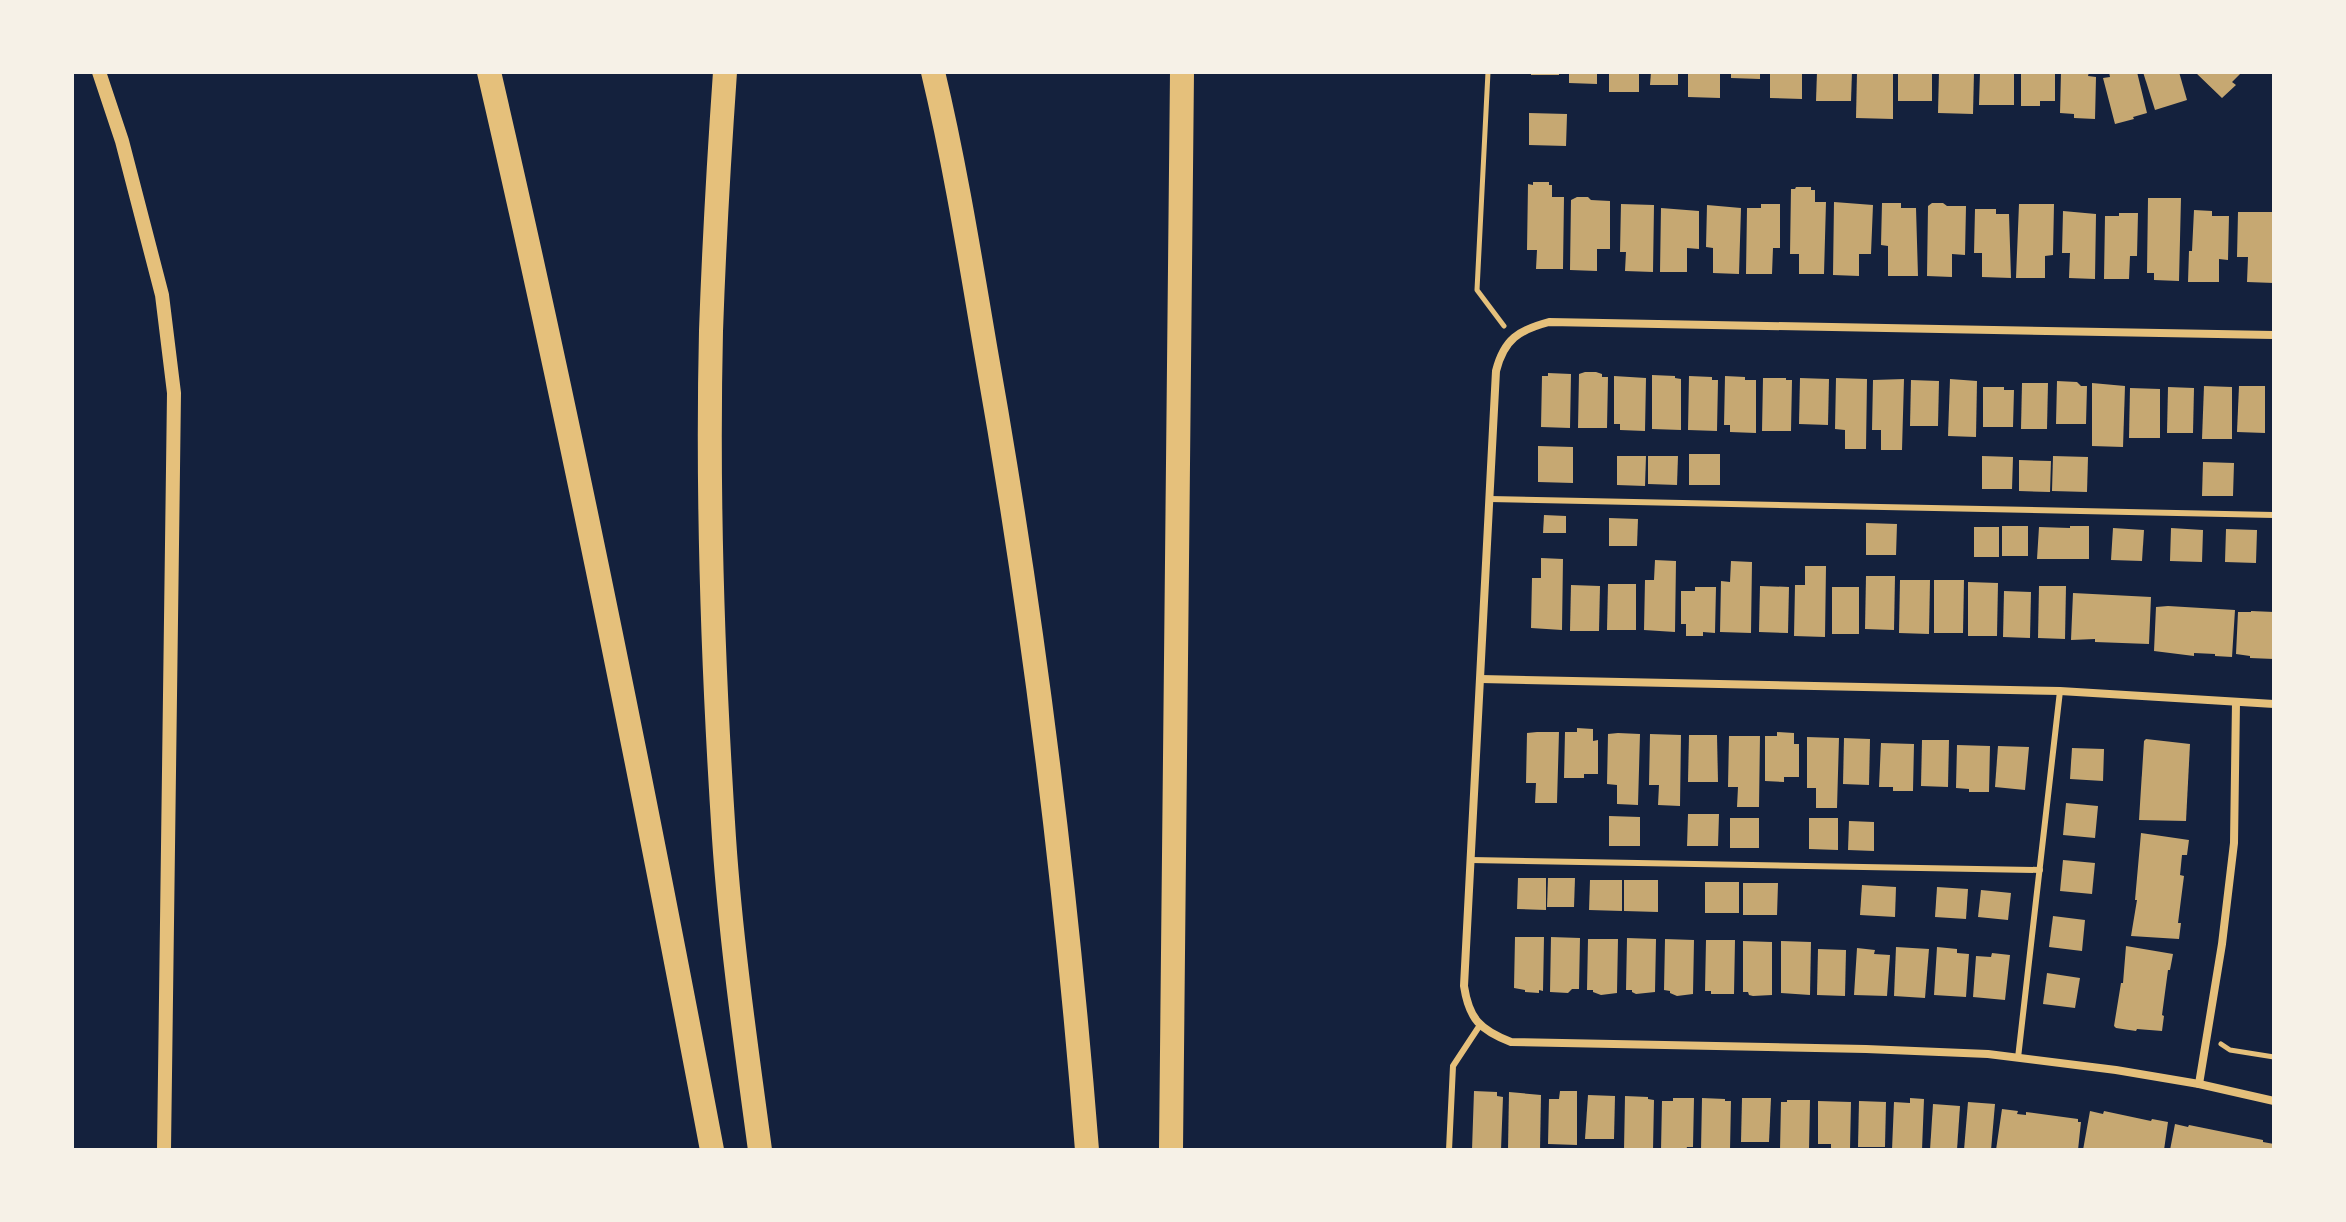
<svg xmlns="http://www.w3.org/2000/svg" width="2346" height="1222" font-family="Barlow,sans-serif">
	<style>
		.building { fill: #c6a872 }
		.lines { fill: none; stroke-linecap: round; stroke-linejoin: round }
		.path { stroke: #e5c07b; stroke-width: 5 }
		.service { stroke: #e5c07b; stroke-width: 6 }
		.minor { stroke: #e5c07b; stroke-width: 8 }
		.tertiary { stroke: #e5c07b; stroke-width: 14 }
		.motorway { stroke: #e5c07b; stroke-width: 24 }
	</style>
	<rect width="100%" height="100%" fill="#14213d"/>
	<!-- building -->
	<g class="building">
		<rect x="1531" y="72" width="28" height="3"/>
		<polygon points="1569,72 1597,72 1597,84 1569,83"/>
		<rect x="1609" y="72" width="30" height="20"/>
		<polygon points="1651,72 1678,72 1678,85 1650,85"/>
		<polygon points="1688,72 1720,72 1720,98 1688,97"/>
		<polygon points="1731,72 1760,72 1760,79 1731,78"/>
		<polygon points="1770,72 1802,72 1802,99 1770,98"/>
		<polygon points="1817,72 1852,72 1851,101 1816,101"/>
		<polygon points="1857,72 1893,72 1893,119 1856,118"/>
		<rect x="1898" y="72" width="34" height="29"/>
		<polygon points="1939,72 1974,72 1973,114 1938,113"/>
		<polygon points="1980,72 2014,72 2014,105 1979,105"/>
		<polygon points="2021,72 2055,72 2055,101 2040,101 2040,106 2021,106"/>
		<polygon points="2061,72 2089,72 2088,76 2096,77 2095,119 2074,118 2074,114 2060,113"/>
		<polygon points="2109,72 2137,72 2147,113 2133,117 2134,119 2115,124 2103,78 2110,77"/>
		<polygon points="2143,72 2179,72 2187,100 2155,110"/>
		<polygon points="2195,72 2242,72 2232,82 2236,85 2222,98"/>
		<polygon points="1529,113 1567,114 1566,146 1529,145"/>
		<polygon points="1533,182 1549,182 1549,185 1552,185 1552,197 1564,197 1563,269 1536,269 1537,250 1527,250 1528,184 1533,185"/>
		<polygon points="1796,187 1811,187 1811,190 1815,190 1815,202 1826,202 1824,274 1799,274 1799,254 1790,254 1791,189 1795,189"/>
		<polygon points="1577,197 1588,197 1591,200 1610,201 1610,249 1597,249 1597,271 1570,270 1571,200"/>
		<polygon points="2148,198 2181,198 2179,281 2154,280 2154,273 2147,273"/>
		<polygon points="1834,202 1873,205 1871,254 1859,254 1859,276 1833,275"/>
		<polygon points="1882,203 1901,203 1901,208 1916,208 1918,276 1888,276 1888,246 1881,245"/>
		<polygon points="1932,203 1943,203 1947,206 1966,206 1965,255 1952,254 1952,277 1927,276 1928,206"/>
		<polygon points="1621,204 1654,205 1653,272 1625,271 1626,252 1620,252"/>
		<polygon points="1761,204 1780,204 1780,248 1773,248 1772,274 1746,274 1747,208 1761,208"/>
		<polygon points="2019,204 2054,204 2053,255 2045,256 2045,278 2016,278"/>
		<polygon points="1707,205 1741,208 1739,274 1713,273 1713,248 1706,247"/>
		<polygon points="1661,208 1699,211 1699,249 1687,248 1687,272 1660,272"/>
		<polygon points="1975,209 1996,209 1996,214 2009,214 2011,278 1982,277 1982,253 1974,253"/>
		<polygon points="2194,210 2212,211 2212,216 2229,216 2228,260 2219,259 2219,282 2188,282 2189,251 2192,251"/>
		<polygon points="2063,211 2096,214 2095,279 2069,278 2070,253 2062,253"/>
		<polygon points="2238,212 2274,212 2274,283 2247,282 2248,257 2237,257"/>
		<polygon points="2119,213 2138,213 2137,256 2130,256 2129,279 2104,279 2105,216 2119,216"/>
		<polygon points="1585,372 1596,372 1602,374 1602,377 1608,377 1607,428 1578,428 1579,374"/>
		<polygon points="1548,373 1571,374 1570,428 1541,427 1542,376 1548,376"/>
		<polygon points="1652,375 1675,376 1675,378 1681,379 1681,430 1652,429"/>
		<polygon points="1614,376 1646,378 1645,431 1620,430 1620,424 1614,424"/>
		<polygon points="1689,376 1712,377 1712,380 1718,380 1717,431 1688,430"/>
		<polygon points="1725,376 1745,377 1745,380 1756,380 1756,433 1730,432 1730,425 1724,425"/>
		<polygon points="1763,378 1786,378 1786,380 1792,380 1791,431 1762,431"/>
		<polygon points="1800,378 1829,379 1828,425 1799,424"/>
		<polygon points="1836,378 1867,379 1866,449 1845,449 1845,430 1835,429"/>
		<polygon points="1904,379 1902,450 1881,450 1881,430 1872,430 1873,380"/>
		<polygon points="1950,379 1977,381 1976,437 1948,436"/>
		<polygon points="1911,380 1939,381 1938,426 1910,426"/>
		<polygon points="2057,381 2077,382 2081,386 2087,386 2086,424 2056,424"/>
		<polygon points="2022,383 2048,383 2047,429 2021,429"/>
		<polygon points="2092,383 2125,386 2123,447 2092,446"/>
		<polygon points="2204,386 2232,387 2232,439 2202,439"/>
		<polygon points="2239,386 2265,386 2265,433 2237,432"/>
		<polygon points="1983,387 2004,387 2004,390 2014,390 2013,427 1983,427"/>
		<polygon points="2168,387 2194,388 2193,433 2167,433"/>
		<polygon points="2130,388 2160,389 2160,438 2129,438"/>
		<polygon points="1538,446 1573,447 1573,483 1538,482"/>
		<rect x="1689" y="454" width="31" height="31"/>
		<polygon points="1617,456 1646,456 1645,486 1617,485"/>
		<polygon points="1648,456 1678,456 1677,485 1648,484"/>
		<polygon points="1982,456 2013,457 2012,489 1982,489"/>
		<polygon points="2053,456 2088,457 2087,492 2052,491"/>
		<polygon points="2019,460 2051,461 2050,492 2019,491"/>
		<polygon points="2203,462 2234,463 2233,496 2202,496"/>
		<polygon points="1544,515 1566,516 1566,533 1543,533"/>
		<polygon points="1609,518 1638,519 1637,546 1609,546"/>
		<polygon points="1866,523 1897,524 1896,555 1866,555"/>
		<rect x="2002" y="526" width="26" height="30"/>
		<polygon points="2070,526 2089,526 2089,559 2037,559 2039,527 2070,528"/>
		<rect x="1974" y="527" width="25" height="30"/>
		<polygon points="2113,528 2144,530 2142,561 2111,560"/>
		<polygon points="2171,528 2203,530 2202,562 2170,561"/>
		<polygon points="2226,529 2257,530 2256,563 2225,562"/>
		<polygon points="1541,558 1563,559 1562,630 1531,628 1532,578 1541,578"/>
		<polygon points="1655,560 1676,561 1675,632 1644,630 1645,580 1654,580"/>
		<polygon points="1731,561 1752,562 1751,633 1720,632 1721,581 1730,582"/>
		<polygon points="1805,566 1826,566 1825,637 1794,636 1795,585 1805,585"/>
		<polygon points="1866,576 1895,576 1894,630 1865,629"/>
		<polygon points="1900,580 1930,580 1929,634 1899,633"/>
		<polygon points="1934,580 1964,580 1963,633 1934,633"/>
		<polygon points="1968,582 1998,583 1997,636 1968,636"/>
		<polygon points="1608,584 1636,584 1636,630 1607,630"/>
		<polygon points="1571,585 1600,586 1599,631 1570,631"/>
		<polygon points="1760,586 1789,587 1788,633 1759,632"/>
		<polygon points="2039,586 2066,586 2065,639 2038,638"/>
		<polygon points="1695,587 1716,587 1715,633 1703,632 1703,636 1686,636 1686,624 1681,624 1681,591 1695,591"/>
		<rect x="1832" y="587" width="27" height="47"/>
		<polygon points="2004,591 2031,592 2030,638 2003,637"/>
		<polygon points="2073,593 2151,597 2149,644 2095,642 2095,639 2071,640"/>
		<polygon points="2168,606 2235,610 2232,657 2215,656 2215,654 2194,653 2194,656 2154,651 2156,607"/>
		<polygon points="2251,611 2274,612 2274,659 2250,658 2250,656 2236,654 2238,612 2251,612"/>
		<polygon points="1577,728 1593,729 1593,741 1598,740 1598,774 1584,774 1584,778 1564,778 1565,732 1577,732"/>
		<polygon points="1537,732 1559,732 1557,803 1535,803 1536,783 1526,783 1527,733"/>
		<polygon points="1777,732 1794,733 1794,744 1799,744 1799,777 1784,777 1784,782 1765,781 1765,736 1777,736"/>
		<polygon points="1618,733 1640,734 1638,805 1617,804 1617,785 1607,784 1608,734"/>
		<polygon points="1650,734 1681,735 1680,806 1658,805 1659,785 1649,785"/>
		<polygon points="1689,735 1717,735 1718,782 1688,782"/>
		<polygon points="1729,736 1760,736 1759,807 1737,807 1738,787 1728,787"/>
		<polygon points="1807,737 1839,738 1837,808 1816,808 1816,788 1807,788"/>
		<polygon points="1844,738 1870,739 1869,785 1843,784"/>
		<polygon points="2146,739 2190,744 2186,821 2139,820 2144,741"/>
		<polygon points="1922,740 1949,740 1948,787 1921,786"/>
		<polygon points="1881,743 1914,744 1913,791 1893,791 1893,787 1879,787"/>
		<polygon points="1957,745 1990,746 1989,792 1969,792 1969,789 1956,788"/>
		<polygon points="1998,746 2029,747 2025,790 1995,787"/>
		<polygon points="2072,748 2104,749 2103,781 2070,779"/>
		<polygon points="2066,803 2098,806 2095,838 2063,835"/>
		<polygon points="1688,814 1719,814 1718,846 1687,846"/>
		<polygon points="1609,816 1640,817 1640,846 1609,846"/>
		<rect x="1730" y="818" width="29" height="30"/>
		<polygon points="1809,818 1838,818 1838,850 1809,849"/>
		<polygon points="1849,821 1874,822 1874,851 1848,850"/>
		<polygon points="2141,833 2189,840 2187,855 2182,855 2180,875 2184,876 2178,923 2181,923 2179,939 2131,936 2137,900 2135,900"/>
		<polygon points="2063,860 2095,863 2092,894 2060,891"/>
		<polygon points="1518,878 1546,878 1546,910 1517,909"/>
		<polygon points="1548,878 1575,878 1574,907 1547,907"/>
		<polygon points="1590,880 1622,880 1622,911 1589,910"/>
		<polygon points="1624,880 1658,880 1658,912 1624,911"/>
		<rect x="1705" y="882" width="34" height="31"/>
		<polygon points="1743,883 1778,883 1777,915 1743,915"/>
		<polygon points="1862,885 1896,887 1895,917 1860,915"/>
		<polygon points="1937,887 1968,889 1966,919 1935,917"/>
		<polygon points="1981,890 2011,893 2008,920 1978,917"/>
		<polygon points="2053,916 2085,920 2082,951 2049,947"/>
		<polygon points="1515,937 1544,937 1543,991 1539,990 1539,993 1525,992 1525,990 1514,988"/>
		<polygon points="1551,937 1580,938 1579,989 1572,989 1568,993 1550,992"/>
		<polygon points="1627,938 1656,939 1655,992 1636,994 1632,992 1632,990 1626,990"/>
		<polygon points="1588,939 1618,939 1617,993 1601,995 1593,992 1593,990 1587,990"/>
		<polygon points="1665,939 1694,940 1693,994 1677,996 1670,993 1670,991 1664,990"/>
		<polygon points="1706,940 1735,940 1734,994 1711,994 1711,991 1705,991"/>
		<polygon points="1743,941 1772,942 1772,995 1753,996 1749,995 1748,992 1743,992"/>
		<polygon points="1781,941 1811,942 1810,995 1781,993"/>
		<polygon points="2126,946 2173,954 2170,970 2168,970 2162,1015 2164,1016 2162,1031 2137,1029 2136,1031 2116,1028 2114,1026 2121,983 2123,983"/>
		<polygon points="1896,947 1929,949 1925,998 1894,996"/>
		<polygon points="1937,947 1957,949 1957,953 1969,954 1966,997 1934,995"/>
		<polygon points="1857,948 1875,950 1874,954 1890,955 1887,996 1854,995"/>
		<polygon points="1818,949 1846,950 1845,996 1817,995"/>
		<polygon points="1992,953 2010,955 2005,1000 1973,997 1976,956 1991,957"/>
		<polygon points="2047,973 2080,978 2075,1008 2043,1004"/>
		<polygon points="1474,1091 1497,1092 1497,1096 1503,1097 1501,1150 1472,1150"/>
		<polygon points="1560,1091 1577,1091 1577,1145 1548,1144 1549,1099 1559,1099"/>
		<polygon points="1509,1092 1541,1095 1540,1150 1508,1150"/>
		<polygon points="1588,1095 1615,1096 1614,1139 1585,1139"/>
		<polygon points="1625,1096 1648,1097 1648,1099 1654,1100 1653,1150 1624,1150"/>
		<polygon points="1673,1098 1694,1098 1693,1147 1687,1147 1686,1150 1661,1150 1662,1101 1673,1101"/>
		<polygon points="1702,1098 1725,1099 1725,1101 1731,1101 1730,1150 1701,1150"/>
		<polygon points="1742,1098 1771,1098 1769,1142 1741,1142"/>
		<polygon points="1910,1098 1924,1099 1922,1150 1892,1150 1894,1102 1910,1103"/>
		<polygon points="1787,1100 1810,1100 1809,1150 1780,1150 1781,1102 1787,1102"/>
		<polygon points="1818,1101 1851,1102 1850,1149 1831,1148 1831,1144 1818,1144"/>
		<polygon points="1859,1101 1886,1102 1885,1147 1858,1147"/>
		<polygon points="1968,1102 1995,1104 1991,1150 1964,1150"/>
		<polygon points="1933,1104 1960,1106 1957,1150 1930,1150"/>
		<polygon points="2002,1109 2018,1111 2017,1114 2026,1115 2026,1112 2078,1119 2078,1122 2081,1122 2078,1150 1996,1150"/>
		<polygon points="2090,1111 2103,1114 2104,1111 2151,1121 2152,1119 2168,1122 2164,1150 2083,1150"/>
		<polygon points="2175,1124 2188,1127 2189,1125 2263,1140 2263,1142 2274,1144 2274,1150 2170,1150"/>
	</g>
	<g class="lines">
		<!-- path -->
		<g class="path">
			<polyline points="1488,72 1477,290 1504,326"/>
			<polyline points="2221,1044 2230,1050 2274,1057"/>
		</g>
		<!-- service -->
		<g class="service">
			<polyline points="1490,499 2274,515"/>
			<polyline points="1471,860 2040,870"/>
			<polyline points="2018,1058 2060,691"/>
			<polyline points="1449,1150 1453,1066 1480,1025"/>
		</g>
		<!-- minor -->
		<g class="minor">
			<path d="M2274 335 1549 322C1519 330 1504 339 1496 371L1464 986C1469 1019 1480 1030 1511 1042L1866 1049 1988 1054 2116 1070 2199 1084 2274 1101"/>
			<polyline points="1481,679 2060,691 2274,704"/>
			<polyline points="2199,1084 2222,944 2234,843 2236,702"/>
		</g>
		<!-- tertiary -->
		<polyline class="tertiary" points="99,72 122,141 162,295 174,393 164,1150"/>
		<!-- motorway -->
		<g class="motorway">
			<path d="M489 72C572 429 644 790 712 1150"/>
			<path d="M725 72C719 158 714 245 711 331 707 500 713 670 724 838 731 942 746 1046 760 1150"/>
			<path d="M933 72C955 164 970 258 986 352 1033 616 1066 883 1087 1150"/>
			<polyline points="1171,1150 1182,72"/>
		</g>
	</g>
	<!-- border -->
	<rect width="2346" height="1222" fill="none" stroke="#f6f1e7" stroke-width="148"/>
</svg>
